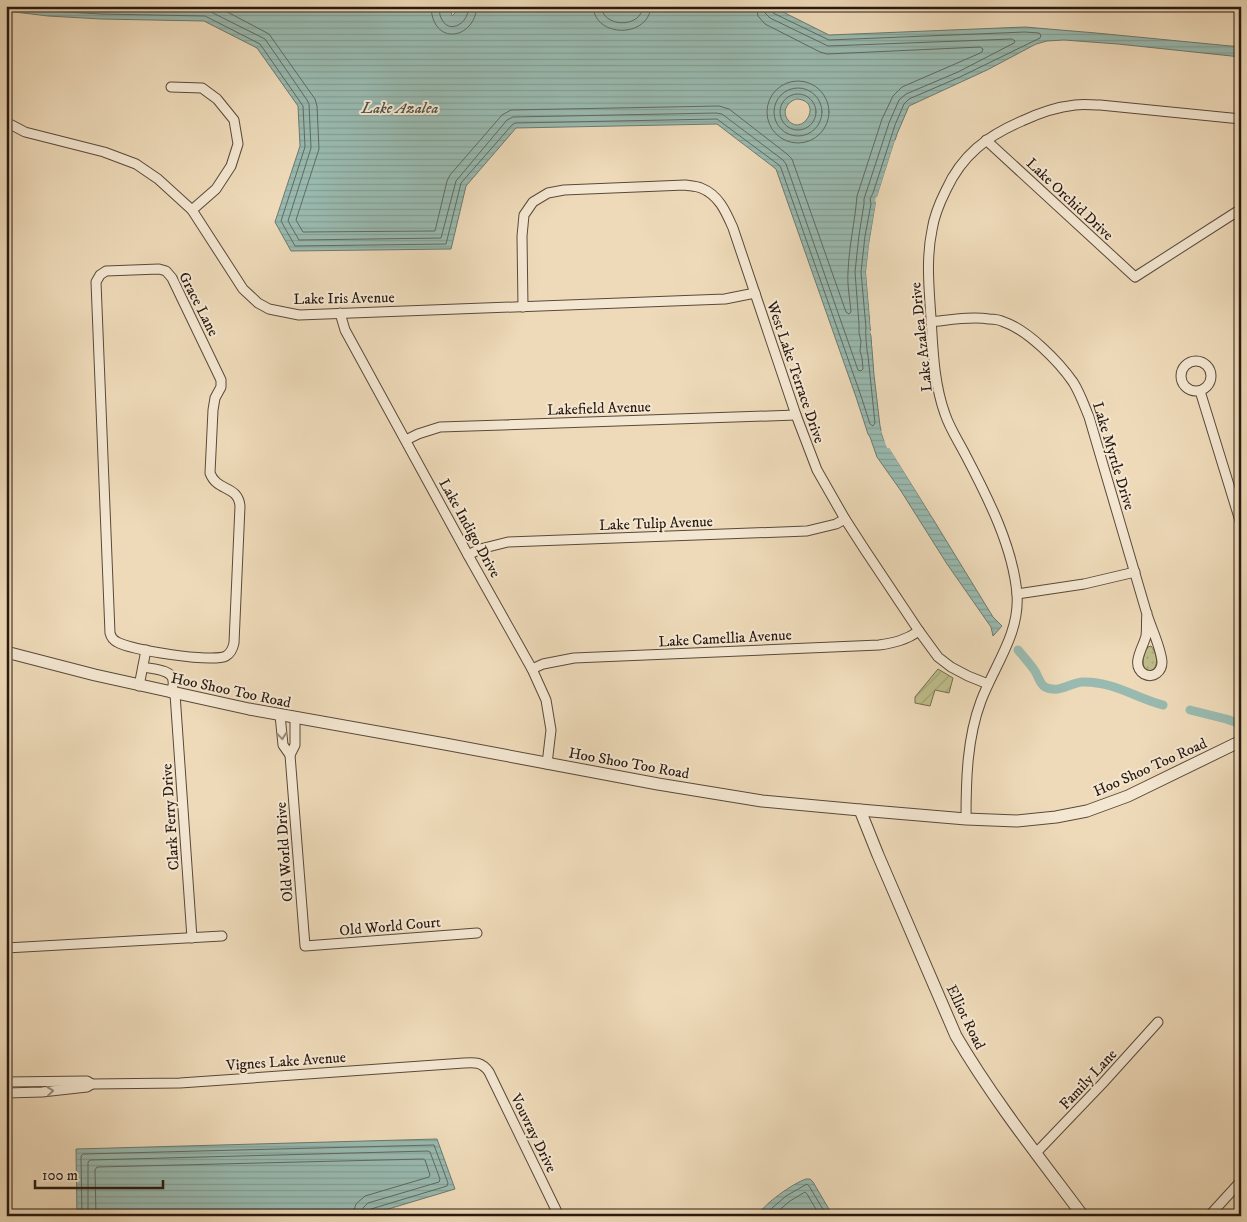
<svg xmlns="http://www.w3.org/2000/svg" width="1247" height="1222" font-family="'IM FELL DW Pica',serif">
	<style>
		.grass { fill: url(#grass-dots); stroke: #746c4e }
		.garden { fill: url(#garden-furrows); stroke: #746c4e }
		.water { fill: url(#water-rules); stroke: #6c7a70; fill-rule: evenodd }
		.pier { fill: #eedab9 }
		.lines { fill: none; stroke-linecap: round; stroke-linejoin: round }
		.shore { stroke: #616a60; stroke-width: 1 }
		.canal { stroke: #99bab0; stroke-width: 9 }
		.minor-casing { stroke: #5a493a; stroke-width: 11 }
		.tertiary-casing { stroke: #5a493a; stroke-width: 13 }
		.minor { stroke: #f4e7d2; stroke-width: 9 }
		.tertiary { stroke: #f4e7d2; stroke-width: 11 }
		.oneway { stroke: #998a7b }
		.labels { text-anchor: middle; stroke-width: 4; stroke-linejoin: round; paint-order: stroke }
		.street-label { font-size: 15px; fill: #291910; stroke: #f4e7d2 }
		.water-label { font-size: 16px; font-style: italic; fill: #505148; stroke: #f4e7d2 }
	</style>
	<defs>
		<pattern id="grass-dots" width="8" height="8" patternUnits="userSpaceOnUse" patternTransform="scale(1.25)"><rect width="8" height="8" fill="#bebe8b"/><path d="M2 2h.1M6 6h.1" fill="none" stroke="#a3a377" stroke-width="1.8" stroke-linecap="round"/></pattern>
		<pattern id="garden-furrows" width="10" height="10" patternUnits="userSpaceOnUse" patternTransform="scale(1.25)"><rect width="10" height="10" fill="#bebe8b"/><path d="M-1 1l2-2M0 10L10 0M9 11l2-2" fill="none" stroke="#a3a377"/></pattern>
		<pattern id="water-rules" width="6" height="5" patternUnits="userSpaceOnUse" patternTransform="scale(1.25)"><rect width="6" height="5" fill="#99bab0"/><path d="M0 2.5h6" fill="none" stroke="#849f96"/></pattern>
	</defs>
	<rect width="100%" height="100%" fill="#eedab9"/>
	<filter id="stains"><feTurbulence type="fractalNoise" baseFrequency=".004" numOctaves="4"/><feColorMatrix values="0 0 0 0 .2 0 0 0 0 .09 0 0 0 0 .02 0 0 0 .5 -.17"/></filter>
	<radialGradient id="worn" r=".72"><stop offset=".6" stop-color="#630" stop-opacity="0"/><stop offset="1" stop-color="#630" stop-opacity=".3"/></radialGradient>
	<!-- grass -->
	<path class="grass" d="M1151 646C1156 652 1159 662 1154 669L1150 671 1145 669C1141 662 1144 655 1147 648L1148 647Z"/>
	<!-- garden -->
	<polygon class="garden" points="938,669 953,678 949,693 935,690 930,706 915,703 915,697"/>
	<!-- water -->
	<g class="water">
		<path d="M6 6H450L452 16 455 13 458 6H608C617 11 625 16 633 6H771L829 35 1025 27 1096 33 1241 47V57L1118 44 1064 40 1047 41 1036 44 987 70 909 106 897 134 877 198 870 237 866 272 874 375 880 426 883 438 887 444 993 617 1002 626 993 636 991 627 947 564 901 491 877 457 870 437 868 434 856 397 776 169 717 124 516 128 466 186 451 249 291 251 275 222 300 146 298 106 257 48 204 21 101 19 48 16 6 11ZM797 99C824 101 803 138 788 120 781 111 788 101 797 99Z"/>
		<polygon points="437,1139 455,1189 365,1216 77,1216 76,1149"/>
		<path d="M806 1179H810L813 1182 833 1216H757C765 1203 792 1184 806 1179Z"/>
	</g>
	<!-- pier -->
	<g class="pier">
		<polygon points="895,140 897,141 878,200 871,242 868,272 873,333 875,346 872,346 872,336 870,332 871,330 866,272 869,245 876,202 875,201 876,197 877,197"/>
		<polygon points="883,430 885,437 889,443 889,445 891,446 896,456 916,485 934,517 933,518 889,448 887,448 881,431"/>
	</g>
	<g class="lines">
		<!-- shore -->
		<g class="shore">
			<polyline points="73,6 204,10 209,11 265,39 307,100 309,104 311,148 288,221 299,240 441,238 456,181 507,120 513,117 716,113 722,114 783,160 786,164 858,370 861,371 863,369 862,358 860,351 861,341 859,333 859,324 855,272 859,235 864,204 864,199 889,123 899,100 906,94 958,72 1014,43 1015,41 1012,39 828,46 770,18 765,13 764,6"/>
			<path d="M216 6 269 34 315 99 317 106 319 149 296 220 303 232 435 231 447 181 450 175 502 115 511 110 719 106 729 109 787 154 792 159 846 312 849 314 851 312C850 299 847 285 848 272 849 246 855 221 857 196L882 119 893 96 902 87 978 54 982 52 983 49 980 47 827 54 820 52 765 24 758 16 756 6"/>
			<path d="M431 6C432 47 475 40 477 6"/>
			<path d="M439 6C439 37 468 30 469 6"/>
			<path d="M593 6C594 38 649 39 651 6"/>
			<path d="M601 6C602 28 642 29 643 6"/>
			<path d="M6 7 48 11 101 14 205 16 260 44 303 106 305 147 281 221 295 246 446 244 461 183 512 125 515 123 717 119 779 165 781 168 861 396 870 424 873 426 875 423 868 356C867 353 865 332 866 328L861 272 865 236 871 204 870 199 873 193 895 125 904 104 909 99 960 77 1040 38 1041 35 1039 33 1025 32 829 40 773 13 771 10 770 6"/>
			<circle cx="798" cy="112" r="31"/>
			<circle cx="798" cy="112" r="24"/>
			<circle cx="798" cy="112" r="18"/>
			<polyline points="82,1216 81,1156 83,1154 434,1145 448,1183 447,1186 371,1209 368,1211 367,1216"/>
			<polyline points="88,1216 88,1162 90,1160 428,1151 430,1152 440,1179 439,1182 368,1203 363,1208 361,1216"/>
			<polyline points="96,1216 95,1170 97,1167 423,1159 425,1160 430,1175 429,1177 365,1196 356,1204 354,1210 353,1216"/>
			<polyline points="763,1216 786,1196 807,1184 809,1186 827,1216"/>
			<polyline points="772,1216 790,1201 805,1192 807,1194 820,1216"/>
		</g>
		<!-- canal -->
		<g class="canal">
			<path d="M1018 650C1024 657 1030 664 1035 671 1038 676 1040 684 1045 687 1058 694 1070 683 1082 682 1113 681 1136 698 1163 705"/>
			<polyline points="1190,710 1226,719 1238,723 1241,727"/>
		</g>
		<defs>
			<g id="minor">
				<polyline points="171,87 202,88 217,99 234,120 238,144 231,166 216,189 192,210"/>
				<polyline points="6,122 25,132 104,152 136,164 158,179 192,210 243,289 258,303 269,309 299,315 725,299 755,293"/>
				<polyline points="986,140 1135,277 1241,209"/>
				<path d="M159 269 166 271 172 278 221 380V387L215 398 213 410 210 473C217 492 238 485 240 506L234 643C233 648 231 653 226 656 212 663 131 650 117 642 113 640 111 637 110 633L96 282 100 275 106 271Z"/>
				<path d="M523 307 522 236 524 215 533 202 548 193 564 190 685 185C690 186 696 186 701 188 719 195 726 212 733 228L796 415 817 470 845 519 865 550 919 631 938 657 951 667 968 676 988 684"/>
				<polyline points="340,313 345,330 468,555 532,669 546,700 551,730 547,764"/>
				<path d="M931 322C950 320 971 316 989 319 994 319 1000 320 1004 322 1028 330 1059 362 1073 382 1080 393 1084 405 1089 417 1108 482 1127 546 1146 611 1150 626 1161 647 1162 662 1162 671 1154 679 1144 674 1130 665 1143 648 1146 636 1147 628 1146 621 1147 613"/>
				<circle cx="1196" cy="376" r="15"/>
				<polyline points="1200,391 1241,524"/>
				<polyline points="406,440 418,434 440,427 796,415"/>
				<polyline points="468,555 480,549 508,542 807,531 836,524 845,519"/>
				<polyline points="1017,594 1084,584 1135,572"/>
				<path d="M143 667C151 669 173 669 173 681 174 685 172 689 171 693"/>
				<path d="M532 669 543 664 574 658 879 645C894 643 906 640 919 631"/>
				<polyline points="139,686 146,650"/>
				<polyline points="175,694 192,938"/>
				<polyline points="280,715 283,745 290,755 305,946 477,933"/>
				<polyline points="290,755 295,745 295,718"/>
				<path d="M966 819C966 780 967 738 981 701 994 666 1020 634 1017 594 1013 547 988 498 966 456 959 442 950 429 945 414 934 384 933 350 931 318 929 288 926 259 932 230 934 216 940 202 946 190 962 155 987 136 1022 121 1039 113 1056 107 1075 105 1083 104 1092 105 1100 105L1241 119"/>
				<polyline points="6,948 222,936"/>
				<path d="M6 1082 87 1081 92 1084 180 1083 464 1063C475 1062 482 1062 489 1072L559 1216"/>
				<polyline points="6,1093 42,1092 87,1087 92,1084"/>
				<polyline points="1036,1153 1102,1084 1158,1022"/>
				<polyline points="1209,1216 1241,1181"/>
			</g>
			<g id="tertiary">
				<polyline points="6,652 95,675 249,709 445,744 658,784 762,801 860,810 966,819 1017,821 1056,817 1087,811 1128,796 1241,741"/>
				<path d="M860 810 878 855 956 1036C993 1099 1039 1157 1083 1216"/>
			</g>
		</defs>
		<!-- minor casing -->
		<use href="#minor" class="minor-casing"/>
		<!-- tertiary casing -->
		<use href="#tertiary" class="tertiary-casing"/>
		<!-- minor -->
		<use href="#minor" class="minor"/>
		<!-- tertiary -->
		<use href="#tertiary" class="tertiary"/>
	</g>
	<!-- one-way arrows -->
	<defs><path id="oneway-chevron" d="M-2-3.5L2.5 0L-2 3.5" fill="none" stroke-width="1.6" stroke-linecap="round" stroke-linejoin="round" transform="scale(1.25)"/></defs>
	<g class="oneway">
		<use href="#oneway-chevron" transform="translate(282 736) rotate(84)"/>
		<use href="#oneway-chevron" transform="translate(50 1091) rotate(-6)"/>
	</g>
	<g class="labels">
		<!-- street labels -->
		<g class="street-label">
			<text transform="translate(1070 199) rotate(43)" y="5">Lake Orchid Drive</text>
			<text transform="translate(344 298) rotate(-1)" y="5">Lake Iris Avenue</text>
			<text transform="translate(199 304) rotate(63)" y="5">Grace Lane</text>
			<text transform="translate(921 337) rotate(-96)" y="5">Lake Azalea Drive</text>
			<text transform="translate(796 372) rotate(71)" y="5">West Lake Terrace Drive</text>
			<text transform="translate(599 408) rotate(-2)" y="5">Lakefield Avenue</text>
			<text transform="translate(1114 456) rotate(73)" y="5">Lake Myrtle Drive</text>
			<text transform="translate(656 523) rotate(-2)" y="5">Lake Tulip Avenue</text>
			<text transform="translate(470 528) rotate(61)" y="5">Lake Indigo Drive</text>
			<text transform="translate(725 638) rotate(-3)" y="5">Lake Camellia Avenue</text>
			<text transform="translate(231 690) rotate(12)" y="5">Hoo Shoo Too Road</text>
			<text transform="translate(629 763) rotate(10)" y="5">Hoo Shoo Too Road</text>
			<text transform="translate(1150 767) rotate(-24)" y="5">Hoo Shoo Too Road</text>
			<text transform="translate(170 817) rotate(-94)" y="5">Clark Ferry Drive</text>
			<text transform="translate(284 852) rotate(-94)" y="5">Old World Drive</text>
			<text transform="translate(390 926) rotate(-5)" y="5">Old World Court</text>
			<text transform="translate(966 1017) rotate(64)" y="5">Elliot Road</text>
			<text transform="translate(286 1061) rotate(-4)" y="5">Vignes Lake Avenue</text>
			<text transform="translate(1088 1079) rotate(-47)" y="5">Family Lane</text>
			<text transform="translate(534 1133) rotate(64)" y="5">Vouvray Drive</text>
		</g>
		<!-- water labels -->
		<g class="water-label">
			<text x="400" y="113">Lake Azalea</text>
		</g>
	</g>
	<!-- margin -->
	<rect width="1247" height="1222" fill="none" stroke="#eedab9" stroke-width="25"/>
	<rect x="8" y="8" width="1232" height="1207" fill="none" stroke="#291910" stroke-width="2.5"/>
	<rect x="12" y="12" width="1222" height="1197" fill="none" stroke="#291910"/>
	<!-- scale -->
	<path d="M35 1180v8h128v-8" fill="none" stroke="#291910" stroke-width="2.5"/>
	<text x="42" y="1180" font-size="15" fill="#291910" stroke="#f4e7d2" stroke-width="4" paint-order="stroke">100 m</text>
	<rect width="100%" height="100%" filter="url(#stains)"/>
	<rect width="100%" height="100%" fill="url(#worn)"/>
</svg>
